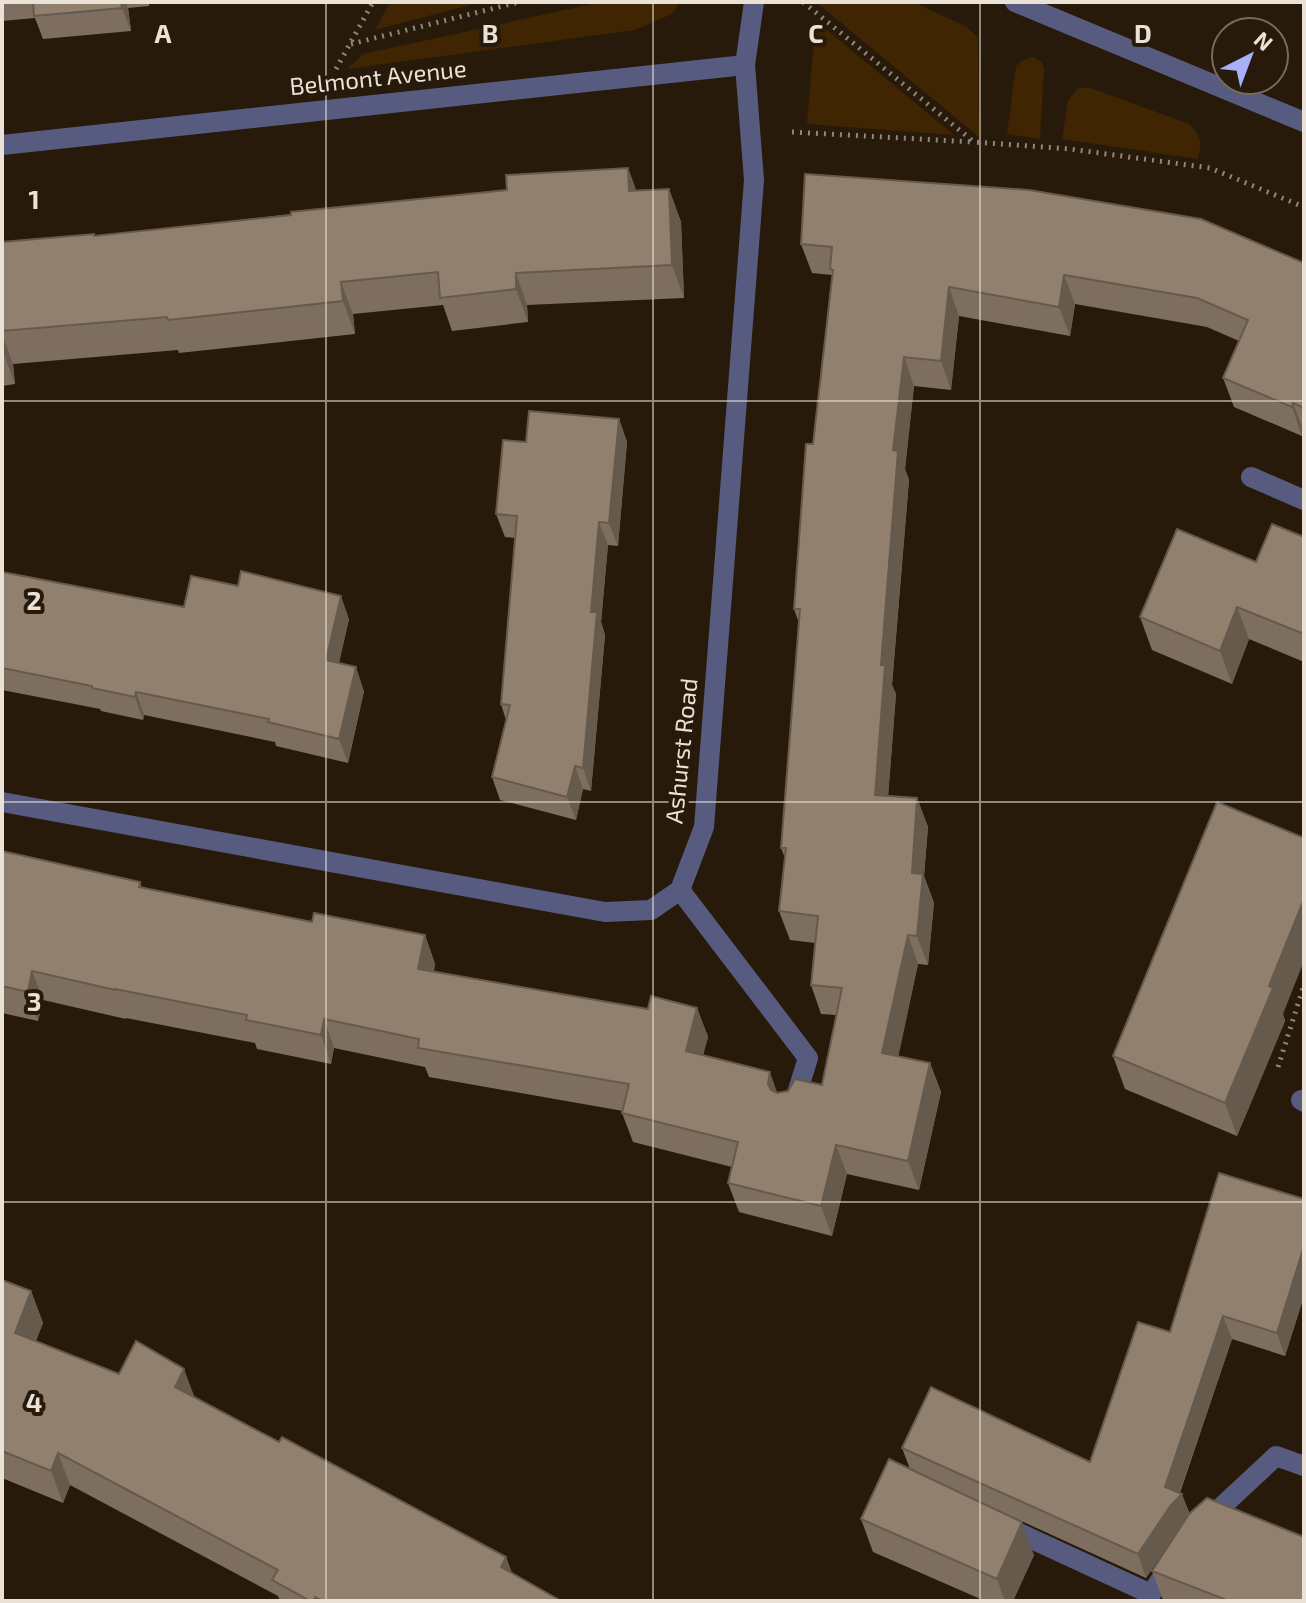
<svg xmlns="http://www.w3.org/2000/svg" width="1306" height="1603" font-family="'Exo 2',sans-serif">
	<style>
		.green { fill: #3f2501 }
		.lines { fill: none; stroke-linecap: round; stroke-linejoin: round }
		.path { stroke: #918679; stroke-width: 5; stroke-dasharray: 2 6; stroke-linecap: butt }
		.minor { stroke: #575b7f; stroke-width: 20 }
		.wall { fill: #7d6e5f }
		.shaded-wall { fill: #665a4d }
		.building { fill: #91806e; stroke: #665a4d; stroke-width: 2 }
		.grid { fill: none; stroke: #eae1d7; stroke-width: 2; stroke-opacity: 0.55 }
		.labels { text-anchor: middle; stroke-width: 8; stroke-linejoin: round; paint-order: stroke }
		.street-label { font-size: 24px; fill: #eae1d7; stroke: #271a0a }
		.grid-label { font-size: 26px; text-anchor: middle; font-weight: bold; fill: #eae1d7; stroke: #271a0a; stroke-width: 8; stroke-linejoin: round; paint-order: stroke }
	</style>
	<rect width="100%" height="100%" fill="#271a0a"/>
	<!-- green -->
	<g class="green">
		<polygon points="390,2 481,2 375,30"/>
		<polygon points="601,2 680,2 672,14 635,30 347,69 363,54"/>
		<polygon points="816,2 913,2 967,27 978,38 979,137"/>
		<polygon points="820,24 954,135 807,124 815,26"/>
		<polygon points="1033,57 1042,62 1044,70 1040,139 1007,134 1016,66 1023,60"/>
		<path d="M1088 87 1189 124C1202 138 1202 140 1198 159L1062 139 1068 101 1077 89Z"/>
	</g>
	<g class="lines">
		<!-- path -->
		<g class="path">
			<polyline points="803,2 974,142 1070,149 1210,168 1304,207"/>
			<polyline points="351,44 519,2"/>
			<polyline points="336,69 373,2"/>
			<polyline points="792,132 973,142"/>
			<polyline points="1278,1067 1304,985"/>
		</g>
		<!-- minor -->
		<g class="minor">
			<polyline points="1015,2 1304,122"/>
			<polyline points="2,145 745,65 754,2"/>
			<polyline points="1251,477 1304,500"/>
			<polyline points="2,802 605,912 651,910 680,890 704,827 754,180 745,65"/>
			<polyline points="680,890 808,1058 793,1106"/>
			<polyline points="1301,1100 1304,1102"/>
			<polyline points="1203,1524 1276,1456 1304,1466"/>
			<polyline points="1006,1527 1151,1594 1171,1564"/>
		</g>
	</g>
	<!-- wall -->
	<g class="wall">
		<polygon points="2,2 149,2 149,6 128,8 131,31 43,39 35,18 2,21"/>
		<polygon points="628,168 636,190 669,189 681,222 684,298 527,305 528,322 452,331 443,305 353,314 355,334 179,353 178,350 13,364 15,384 2,386 2,242 94,236 507,190"/>
		<polygon points="801,244 1304,263 1304,432 1302,436 1234,407 1223,378 1239,341 1207,327 1075,304 1070,336 959,316 951,390 914,386 905,469 909,480 892,685 896,694 888,796 917,798 928,827 924,876 934,903 928,965 918,964 898,1056 930,1063 941,1092 919,1190 847,1174 832,1236 739,1212 728,1183 732,1167 633,1142 622,1113 623,1111 429,1077 425,1067 334,1048 331,1064 257,1049 255,1043 126,1018 126,1019 43,1000 38,1021 2,1013 2,851 140,882 142,888 312,922 425,935 435,964 434,971 648,1009 697,1008 708,1037 703,1055 777,1093 822,1085 836,1015 821,1014 811,985 815,943 790,940 779,911 785,858 781,848 799,623 794,609 832,275 812,273"/>
		<polygon points="619,419 627,442 618,546 608,545 601,622 605,635 591,791 583,789 576,820 500,800 492,777 506,720 501,704 515,538 505,537 496,514 526,442"/>
		<polygon points="1304,537 1304,662 1249,639 1232,684 1152,650 1140,617 1256,562"/>
		<polygon points="2,572 184,607 349,619 339,663 364,691 348,763 276,746 275,742 144,715 143,720 101,711 100,709 2,690"/>
		<polygon points="1283,1014 1285,1021 1237,1136 1125,1089 1113,1056"/>
		<polygon points="1304,1199 1304,1296 1285,1356 1232,1339 1180,1493 1190,1514 1304,1601 1166,1601 1163,1600 1152,1571 1183,1524 1179,1528 1146,1578 995,1509 1034,1555 1013,1601 985,1601 873,1552 861,1519 910,1469 902,1448 1090,1462 1170,1332"/>
		<polygon points="2,1280 31,1291 43,1323 36,1341 119,1374 195,1397 279,1442 506,1557 512,1574 561,1601 280,1601 278,1596 70,1485 63,1503 2,1478"/>
	</g>
	<!-- shaded-wall -->
	<g class="shaded-wall">
		<polygon points="121,2 126,2 128,8 131,31 122,8"/>
		<polygon points="628,168 640,201 629,191"/>
		<polygon points="669,189 681,222 684,298 672,265"/>
		<polygon points="516,273 527,305 528,322 516,289"/>
		<polygon points="1064,275 1075,304 1070,336 1059,307"/>
		<polygon points="341,282 353,314 355,334 343,301"/>
		<polygon points="949,287 959,316 951,390 941,361"/>
		<polygon points="2,334 13,364 15,384 3,352"/>
		<polygon points="904,357 914,386 905,469 909,480 892,685 896,694 886,824 875,795 881,665 893,450"/>
		<polygon points="1293,403 1304,432 1302,436 1292,407"/>
		<polygon points="619,419 627,442 618,546 609,523"/>
		<polygon points="599,522 608,545 601,622 605,635 591,791 583,768 591,612"/>
		<polygon points="341,596 349,619 334,684 326,660"/>
		<polygon points="1237,607 1249,639 1232,684 1220,651"/>
		<polygon points="356,667 364,691 348,763 339,739"/>
		<polygon points="136,692 144,715 143,720 135,697"/>
		<polygon points="575,766 583,789 576,820 567,797"/>
		<polygon points="917,798 928,827 924,876 934,903 928,965 917,936 912,873"/>
		<polygon points="1304,899 1304,961 1283,1014 1285,1021 1237,1136 1225,1103 1269,986"/>
		<polygon points="425,935 435,964 429,998 418,969"/>
		<polygon points="908,935 918,964 893,1082 882,1053"/>
		<polygon points="32,971 43,1000 38,1021 28,992"/>
		<polygon points="697,1008 708,1037 696,1080 686,1051"/>
		<polygon points="324,1019 334,1048 331,1064 321,1035"/>
		<polygon points="930,1063 941,1092 919,1190 908,1161"/>
		<polygon points="770,1072 780,1101 779,1113 768,1084"/>
		<polygon points="836,1145 847,1174 832,1236 821,1206"/>
		<polygon points="1304,1246 1304,1296 1285,1356 1277,1333"/>
		<polygon points="31,1291 43,1323 26,1365 15,1333"/>
		<polygon points="1223,1316 1232,1339 1178,1497 1182,1494 1191,1517 1179,1528 1146,1578 1138,1554 1165,1487"/>
		<polygon points="184,1369 196,1401 175,1387"/>
		<polygon points="58,1453 70,1485 63,1503 51,1471"/>
		<polygon points="1022,1522 1034,1555 1013,1601 1005,1601 997,1579"/>
		<polygon points="506,1557 518,1589 501,1567"/>
	</g>
	<!-- building -->
	<g class="building">
		<polygon points="33,2 121,2 122,8 34,16"/>
		<polygon points="628,168 629,191 669,189 672,265 516,273 516,289 440,298 438,272 341,282 343,301 168,320 167,317 2,331 2,242 94,234 94,236 291,215 291,212 507,190 506,175"/>
		<polygon points="805,174 1029,190 1201,219 1304,263 1304,408 1293,403 1292,407 1223,378 1248,320 1197,298 1064,275 1059,307 949,287 941,361 904,357 893,450 898,451 881,665 885,665 875,795 917,798 912,873 923,874 917,936 908,935 882,1053 930,1063 908,1161 836,1145 821,1206 728,1183 738,1142 622,1113 629,1084 418,1048 419,1039 324,1019 321,1035 246,1020 247,1015 115,989 115,990 32,971 28,992 2,986 2,851 140,882 139,887 312,922 314,913 425,935 418,969 648,1009 651,996 697,1008 686,1051 770,1072 768,1084 771,1090 777,1093 788,1091 795,1079 822,1085 842,988 811,985 818,916 779,911 786,848 781,848 800,609 794,609 806,444 813,444 833,270 830,269 832,247 801,244"/>
		<polygon points="529,411 619,419 609,523 599,522 591,612 597,612 583,768 575,766 567,797 492,777 510,705 501,704 517,516 496,514 503,440 526,442"/>
		<polygon points="1272,524 1304,537 1304,634 1237,607 1220,651 1140,617 1177,529 1256,562"/>
		<polygon points="241,571 341,596 326,660 356,667 339,739 268,722 269,719 136,692 135,697 92,688 92,686 2,668 2,572 184,607 191,576 238,586"/>
		<polygon points="1217,802 1304,838 1304,899 1269,986 1273,988 1225,1103 1113,1056"/>
		<polygon points="1219,1173 1304,1199 1304,1246 1277,1333 1223,1316 1165,1487 1182,1494 1171,1505 1138,1554 902,1448 931,1387 1090,1462 1138,1322 1170,1332"/>
		<polygon points="2,1280 31,1291 15,1333 119,1374 136,1341 184,1369 175,1387 279,1442 282,1437 506,1557 501,1567 561,1601 323,1601 315,1597 313,1601 310,1601 272,1580 278,1570 58,1453 51,1471 2,1451"/>
		<polygon points="889,1459 1022,1522 997,1579 861,1519"/>
		<polygon points="1207,1498 1304,1537 1304,1601 1229,1601 1152,1571 1189,1514"/>
	</g>
	<!-- grid -->
	<path class="grid" d="M326 2V1601M653 2V1601M980 2V1601M2 401H1304M2 802H1304M2 1202H1304"/>
	<g class="labels">
		<!-- street labels -->
		<g class="street-label">
			<text transform="translate(378 78) rotate(-6)" y="8">Belmont Avenue</text>
			<text transform="translate(682 751) rotate(-84)" y="8">Ashurst Road</text>
		</g>
	</g>
	<g class="grid-label">
		<text x="163" y="43">A</text>
		<text x="490" y="43">B</text>
		<text x="816" y="43">C</text>
		<text x="1143" y="43">D</text>
		<text x="34" y="209">1</text>
		<text x="34" y="610">2</text>
		<text x="34" y="1011">3</text>
		<text x="34" y="1412">4</text>
	</g>
	<!-- border -->
	<rect width="1306" height="1603" fill="none" stroke="#eae1d7" stroke-width="8"/>
	<!-- north arrow -->
	<g transform="translate(1250 56) rotate(42)"><circle r="38" fill="#271a0a" stroke="#756a5c" stroke-width="2"/>
	<path d="M0-6L14 30L0 20L-14 30Z" fill="#a8b0fc"/>
	<text y="-12" font-size="22" font-weight="bold" text-anchor="middle" fill="#eae1d7">N</text>
	</g>
</svg>
